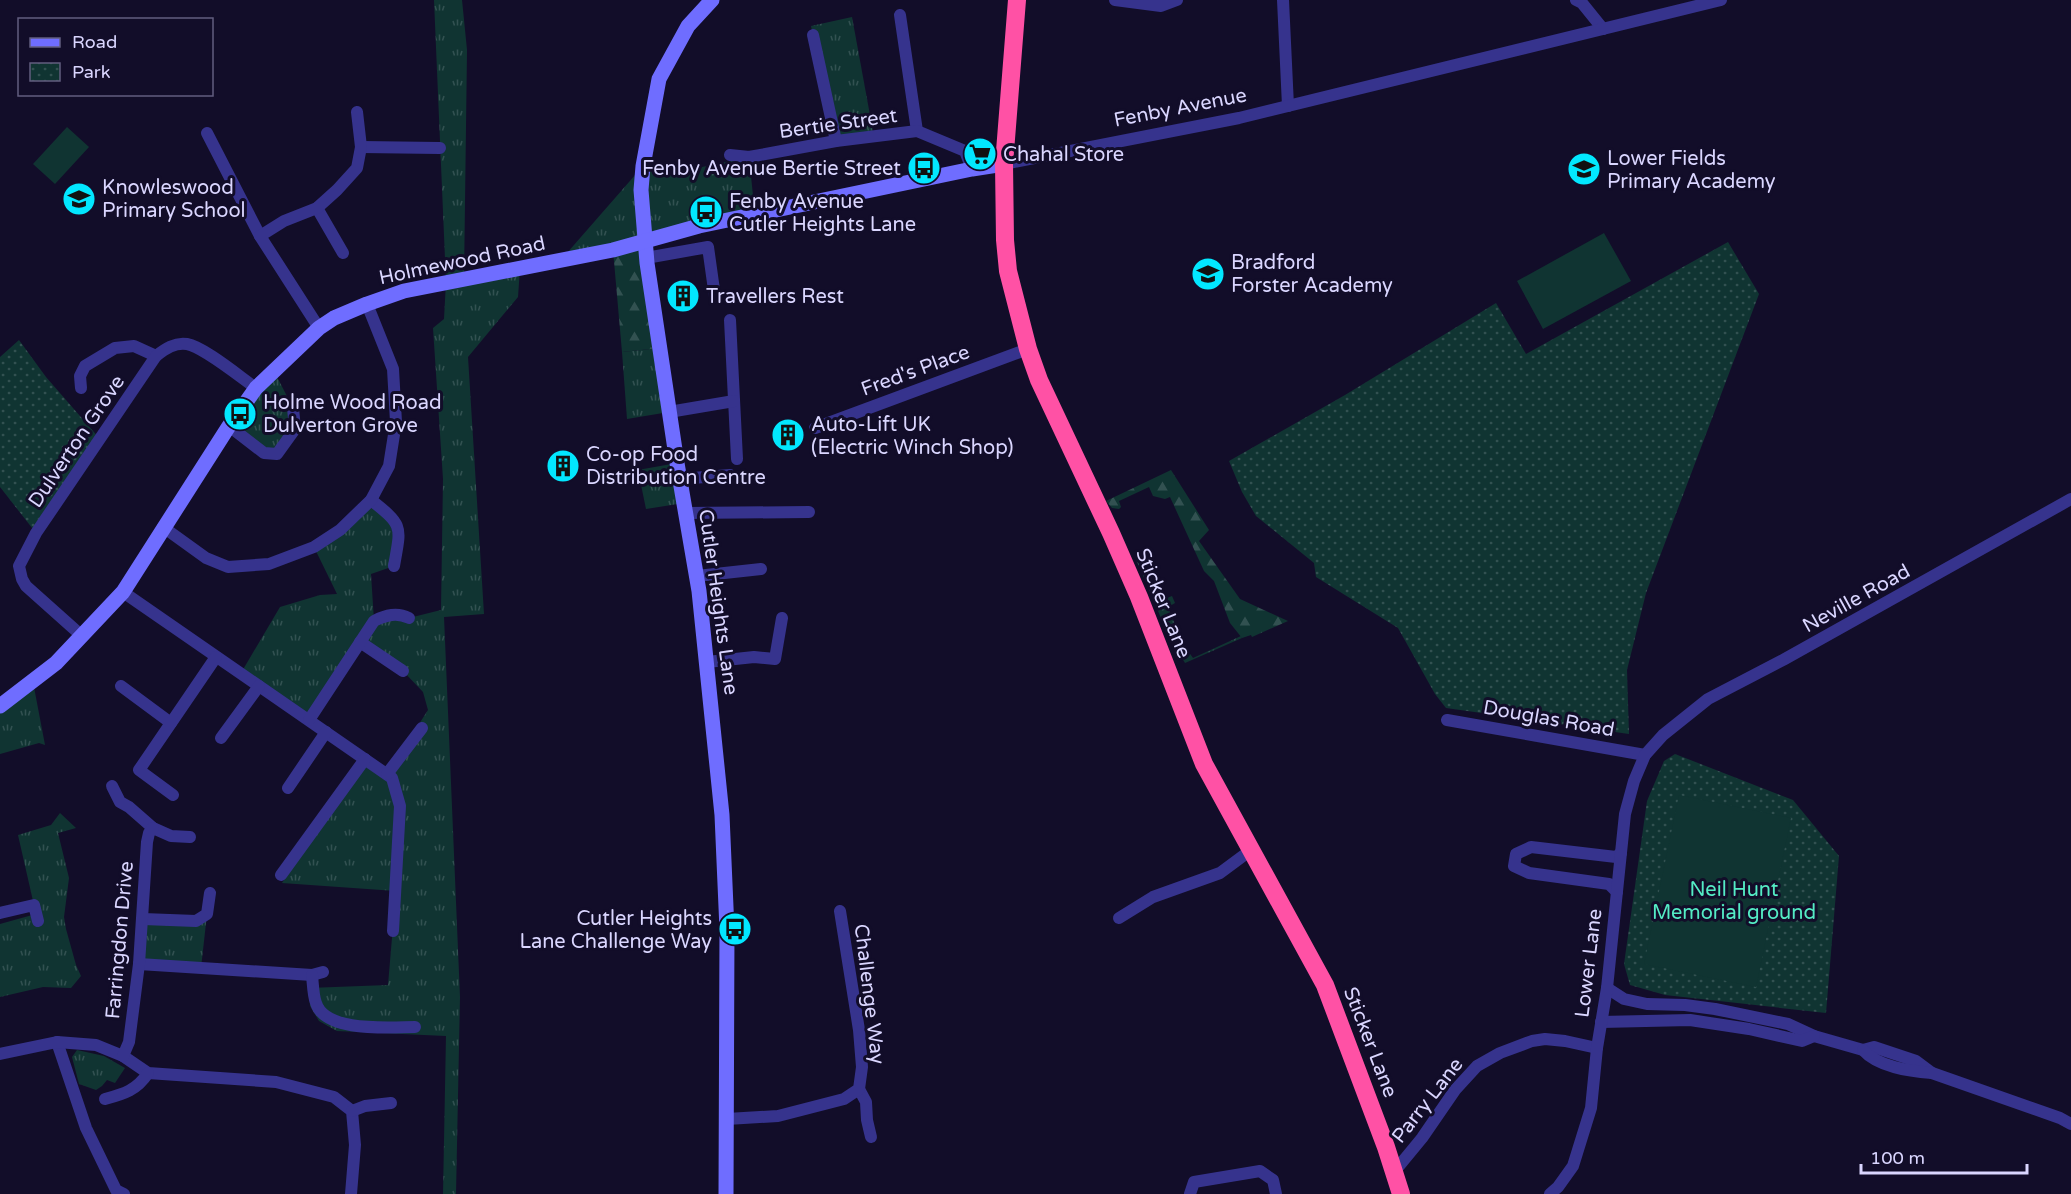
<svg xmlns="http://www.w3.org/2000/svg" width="2071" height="1194" font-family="'Varela Round',sans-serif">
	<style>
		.grass { fill: url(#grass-tufts) }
		.forest { fill: url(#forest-firs) }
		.park { fill: url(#park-dots) }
		.pitch { fill: #103432 }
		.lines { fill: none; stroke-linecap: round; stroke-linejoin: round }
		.street { stroke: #36338d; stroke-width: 12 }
		.secondary { stroke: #6f6dff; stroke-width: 15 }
		.highway { stroke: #ff51a5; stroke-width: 18 }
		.labels { text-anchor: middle; stroke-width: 6; stroke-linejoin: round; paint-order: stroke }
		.street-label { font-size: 20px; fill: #dad6ff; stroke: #120d29 }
		.poi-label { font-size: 20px; fill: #dad6ff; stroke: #120d29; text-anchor: start }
		.park-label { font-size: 20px; fill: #54ecc5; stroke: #120d29 }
	</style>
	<defs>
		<pattern id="grass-tufts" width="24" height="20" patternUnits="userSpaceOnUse" patternTransform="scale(1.5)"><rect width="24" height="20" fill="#103432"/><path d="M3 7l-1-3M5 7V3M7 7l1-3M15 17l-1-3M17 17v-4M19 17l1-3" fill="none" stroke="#325151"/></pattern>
		<pattern id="forest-firs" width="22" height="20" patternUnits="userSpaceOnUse" patternTransform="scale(1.5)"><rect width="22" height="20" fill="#103432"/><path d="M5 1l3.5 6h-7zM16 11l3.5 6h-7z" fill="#325151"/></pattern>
		<pattern id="park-dots" width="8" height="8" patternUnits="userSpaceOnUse" patternTransform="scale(1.5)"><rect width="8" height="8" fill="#103432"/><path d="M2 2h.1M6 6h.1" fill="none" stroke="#325151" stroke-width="1.8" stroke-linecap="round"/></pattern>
	</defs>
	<rect width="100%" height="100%" fill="#120d29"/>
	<!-- grass -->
	<g class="grass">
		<polygon points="434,0 462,0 467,50 464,278 520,268 518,297 468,357 484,614 444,617 460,997 456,1194 443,1194 446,1036 337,1031 319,1021 310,1006 309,988 388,985 396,891 282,883 365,759 387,774 428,710 423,692 403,671 360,642 309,720 241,673 280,607 320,595 337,594 314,547 371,500 400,531 394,566 371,574 374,621 409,618 441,610 443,479 433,328 444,319 446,282"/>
		<polygon points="852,17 874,137 836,141 811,26"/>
		<polygon points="749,157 755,215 560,261 643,166 688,170"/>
		<polygon points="660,348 669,412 627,419 622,352"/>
		<polygon points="274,371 293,408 295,429 277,454 229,426"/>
		<polygon points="677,463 684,503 646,509 638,470"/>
		<polygon points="1140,555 1162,600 1172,596 1175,603 1168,607 1183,644 1193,658 1241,636 1242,638 1185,663 1167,632 1135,557"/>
		<polygon points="33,682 45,745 39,743 0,754 0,706"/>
		<polygon points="60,813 76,828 58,833 69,878 64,917 66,929 76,965 81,976 71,988 43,987 0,997 0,924 36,914 18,835 51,825"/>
		<polygon points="207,914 201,968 139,964 143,919"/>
		<polygon points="77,1050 104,1056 125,1068 115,1083 107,1080 102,1086 96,1090 79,1084 72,1057"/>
	</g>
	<!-- forest -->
	<g class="forest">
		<polygon points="645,241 660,348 622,352 613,250"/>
		<polygon points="1171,470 1209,530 1199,541 1240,599 1288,621 1252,637 1251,635 1242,638 1230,623 1214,581 1204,571 1170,497 1165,499 1153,496 1149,487 1119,501 1121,507 1119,509 1112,508 1106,501"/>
	</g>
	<!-- park -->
	<g class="park">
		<polygon points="1728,242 1759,294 1646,593 1627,670 1629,734 1446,708 1435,694 1398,628 1316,577 1314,563 1256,516 1242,492 1229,461 1345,395 1496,303 1526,354"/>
		<polygon points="19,340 46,377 100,439 36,533 0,487 0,357"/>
		<polygon points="1675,754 1793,800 1839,856 1826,1013 1665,995 1630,985 1624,964 1647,801 1664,761"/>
	</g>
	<!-- pitch -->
	<g class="pitch">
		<polygon points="67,127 89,147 55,184 33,164"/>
		<polygon points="1604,233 1631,281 1543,329 1517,281"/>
		<polygon points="1679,795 1791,818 1756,987 1644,964"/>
	</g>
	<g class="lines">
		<!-- street -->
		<g class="street">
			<polyline points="1115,0 1161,6 1177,0"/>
			<polyline points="1283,0 1288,106"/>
			<polyline points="1576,0 1582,3 1603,29"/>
			<polyline points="900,15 917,131"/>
			<polyline points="813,35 836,141"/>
			<polyline points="207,133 260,236"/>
			<polyline points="361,147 440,148"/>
			<polyline points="730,155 749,157 836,141 917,131 965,151 972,169"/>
			<polyline points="1004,164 1239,118 1721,0"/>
			<polyline points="317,208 343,253"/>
			<polyline points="646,258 708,247 715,297"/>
			<polyline points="730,320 737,459"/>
			<polyline points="319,328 260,236 284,221 317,208 337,190 357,168 361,147 357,112"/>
			<polyline points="81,388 80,376 85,366 115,348 134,346 156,356"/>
			<polyline points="669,412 734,401"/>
			<polyline points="229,426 264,453 277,454 295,429 293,408"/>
			<polyline points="815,428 1028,349"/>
			<polyline points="680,479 730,475"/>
			<path d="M371 500C404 526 401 526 394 566"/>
			<polyline points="686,513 809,512"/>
			<polyline points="163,527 206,558 228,567 269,564 314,547 340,530 371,500 389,466 396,422 393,369 367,304"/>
			<polyline points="697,576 761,569"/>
			<polyline points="123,592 392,778 400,806 393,931"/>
			<path d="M82 636 26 586 22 579 19 566 36 533 156 356C165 349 175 342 187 344 204 347 240 377 256 388"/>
			<polyline points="360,642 403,671"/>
			<polyline points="707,662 754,657 775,659 782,618"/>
			<polyline points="121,686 171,723"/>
			<path d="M309 720 374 621C386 615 397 612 409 618"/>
			<polyline points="1447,720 1645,755"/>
			<polyline points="221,738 259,686"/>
			<polyline points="387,774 422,728"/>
			<polyline points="112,786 120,802 129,807 153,828 171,836 190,837"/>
			<polyline points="288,788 326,732"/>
			<polyline points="173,795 139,770 216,657"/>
			<polyline points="281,875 365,759"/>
			<polyline points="1617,892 1609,884 1529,873 1514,866 1516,854 1531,847 1616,857 1621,853"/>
			<polyline points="0,913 34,905 38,921"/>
			<polyline points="1119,918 1153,897 1220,873 1251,850"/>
			<polyline points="143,919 196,921 207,914 210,893"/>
			<polyline points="139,964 312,975 323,972"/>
			<path d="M312 975C313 984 313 995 316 1003 325 1033 390 1027 415 1027"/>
			<polyline points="1607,988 1624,999 1647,1004 1685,1005 1715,1009 1788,1024 1814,1036 1863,1050 1874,1047 1916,1061 1932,1073"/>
			<polyline points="1601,1022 1690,1020 1749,1029 1802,1041 1814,1036"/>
			<polyline points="57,1042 86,1128 116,1190 124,1194"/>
			<path d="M1863 1050C1878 1067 1909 1071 1932 1073L2060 1118 2071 1124"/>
			<polyline points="0,1054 57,1042 96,1045 123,1056 148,1073 276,1082 334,1097 352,1111 355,1145 351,1194"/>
			<polyline points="123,1056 129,1042 139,964 147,842 149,833 153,828"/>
			<polyline points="859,1089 866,1102 867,1120 871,1137"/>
			<path d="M105 1099C124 1094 137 1090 148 1073"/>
			<polyline points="352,1111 365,1106 391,1103"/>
			<polyline points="727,1119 778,1116 844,1099 859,1089 862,1067 859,1030 840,911"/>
			<polyline points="1394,1172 1422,1138 1455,1090 1477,1066 1500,1053 1532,1041 1545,1039 1565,1041 1597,1048"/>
			<polyline points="1190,1194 1194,1182 1260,1171 1273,1180 1276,1194"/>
			<polyline points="1550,1194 1558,1187 1573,1166 1591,1108 1597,1048 1607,988 1625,814 1634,781 1645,755 1663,735 1708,699 1783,660 2071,499"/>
		</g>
		<!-- secondary -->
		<g class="secondary">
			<polyline points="712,0 688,26 659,79 643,166 641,190 647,263 677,463 699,591 722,815 727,930 726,1194"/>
			<polyline points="0,706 56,663 123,592 229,426 256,388 319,328 334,318 367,304 404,291 613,250 699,226 972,169 1004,164"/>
		</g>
		<!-- highway -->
		<polyline class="highway" points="1017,0 1004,164 1005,240 1008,271 1028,349 1039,380 1111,533 1139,597 1204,764 1325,985 1386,1147 1401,1194"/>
	</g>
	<!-- icons -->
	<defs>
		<symbol id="supermarket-disc" viewBox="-11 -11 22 22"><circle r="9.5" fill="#02e7ff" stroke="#120d29"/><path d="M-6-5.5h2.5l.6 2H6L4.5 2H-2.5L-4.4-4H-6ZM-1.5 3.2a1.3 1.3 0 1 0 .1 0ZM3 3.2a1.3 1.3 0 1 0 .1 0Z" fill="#111"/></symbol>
		<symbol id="bus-disc" viewBox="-11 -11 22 22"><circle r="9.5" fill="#02e7ff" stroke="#120d29"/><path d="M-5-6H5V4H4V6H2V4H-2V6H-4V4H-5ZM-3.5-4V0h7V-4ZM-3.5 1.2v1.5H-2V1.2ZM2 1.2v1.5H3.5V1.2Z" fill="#111"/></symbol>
		<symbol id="school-disc" viewBox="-11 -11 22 22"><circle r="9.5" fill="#02e7ff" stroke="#120d29"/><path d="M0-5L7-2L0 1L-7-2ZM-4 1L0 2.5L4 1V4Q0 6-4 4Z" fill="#111"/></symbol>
		<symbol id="building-disc" viewBox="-11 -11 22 22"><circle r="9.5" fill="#02e7ff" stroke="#120d29"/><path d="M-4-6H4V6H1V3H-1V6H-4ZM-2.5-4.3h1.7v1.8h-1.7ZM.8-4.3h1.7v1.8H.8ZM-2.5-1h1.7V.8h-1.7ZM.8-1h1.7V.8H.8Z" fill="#111"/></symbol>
	</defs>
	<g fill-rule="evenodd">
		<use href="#supermarket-disc" x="961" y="135" width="38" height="38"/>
		<use href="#bus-disc" x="905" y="149" width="38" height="38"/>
		<use href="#school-disc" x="1565" y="150" width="38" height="38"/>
		<use href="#school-disc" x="60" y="180" width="38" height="38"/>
		<use href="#bus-disc" x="687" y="193" width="38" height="38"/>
		<use href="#school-disc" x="1189" y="255" width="38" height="38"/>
		<use href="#building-disc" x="664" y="277" width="38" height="38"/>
		<use href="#bus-disc" x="221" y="395" width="38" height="38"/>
		<use href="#building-disc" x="769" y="416" width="38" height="38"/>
		<use href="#building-disc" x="544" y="447" width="38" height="38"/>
		<use href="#bus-disc" x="716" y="910" width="38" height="38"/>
	</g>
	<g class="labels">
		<!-- street labels -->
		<g class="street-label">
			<text transform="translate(1180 107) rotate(-11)" y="7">Fenby Avenue</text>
			<text transform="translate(838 123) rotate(-8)" y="7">Bertie Street</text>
			<text transform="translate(462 260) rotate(-12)" y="7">Holmewood Road</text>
			<text transform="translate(915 370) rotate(-20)" y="7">Fred's Place</text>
			<text transform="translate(76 441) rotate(-56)" y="7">Dulverton Grove</text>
			<text transform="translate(1856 598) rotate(-29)" y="7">Neville Road</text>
			<text transform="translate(719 602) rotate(82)" y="7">Cutler Heights Lane</text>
			<text transform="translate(1164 603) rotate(68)" y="7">Sticker Lane</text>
			<text transform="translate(1549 718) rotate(10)" y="7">Douglas Road</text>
			<text transform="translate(119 940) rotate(-85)" y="7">Farringdon Drive</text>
			<text transform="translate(1588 963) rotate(-83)" y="7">Lower Lane</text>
			<text transform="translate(870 994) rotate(83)" y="7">Challenge Way</text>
			<text transform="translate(1371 1042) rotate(69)" y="7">Sticker Lane</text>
			<text transform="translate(1427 1100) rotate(-52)" y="7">Parry Lane</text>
		</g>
		<!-- poi labels -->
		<g class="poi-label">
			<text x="1003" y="161">Chahal Store</text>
			<text x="1607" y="165">Lower Fields<tspan x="1607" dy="23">Primary Academy</tspan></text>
			<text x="901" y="175" text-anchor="end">Fenby Avenue Bertie Street</text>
			<text x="102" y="194">Knowleswood<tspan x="102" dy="23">Primary School</tspan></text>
			<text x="729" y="208">Fenby Avenue<tspan x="729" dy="23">Cutler Heights Lane</tspan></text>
			<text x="1231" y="269">Bradford<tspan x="1231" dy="23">Forster Academy</tspan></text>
			<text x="706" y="303">Travellers Rest</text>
			<text x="263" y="409">Holme Wood Road<tspan x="263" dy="23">Dulverton Grove</tspan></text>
			<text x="811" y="431">Auto-Lift UK<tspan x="811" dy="23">(Electric Winch Shop)</tspan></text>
			<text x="586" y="461">Co-op Food<tspan x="586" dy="23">Distribution Centre</tspan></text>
			<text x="712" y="925" text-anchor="end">Cutler Heights<tspan x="712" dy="23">Lane Challenge Way</tspan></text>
		</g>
		<!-- park labels -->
		<g class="park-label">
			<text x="1734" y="896">Neil Hunt<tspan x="1734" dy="23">Memorial ground</tspan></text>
		</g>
	</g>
	<!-- legend -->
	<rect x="18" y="18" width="195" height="78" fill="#120d29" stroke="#625d7f" stroke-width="1.5"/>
	<rect x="30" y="38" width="30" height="9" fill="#6f6dff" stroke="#625d7f" stroke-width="1.5"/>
	<text x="72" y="48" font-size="18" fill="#dad6ff">Road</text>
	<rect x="30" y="63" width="30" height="18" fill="url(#park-dots)" stroke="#625d7f" stroke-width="1.5"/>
	<text x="72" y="78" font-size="18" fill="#dad6ff">Park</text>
	<!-- scale -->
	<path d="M1861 1164v9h166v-9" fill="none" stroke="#dad6ff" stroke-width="3"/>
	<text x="1870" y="1164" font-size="18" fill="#dad6ff" stroke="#120d29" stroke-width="4.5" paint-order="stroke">100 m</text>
</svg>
